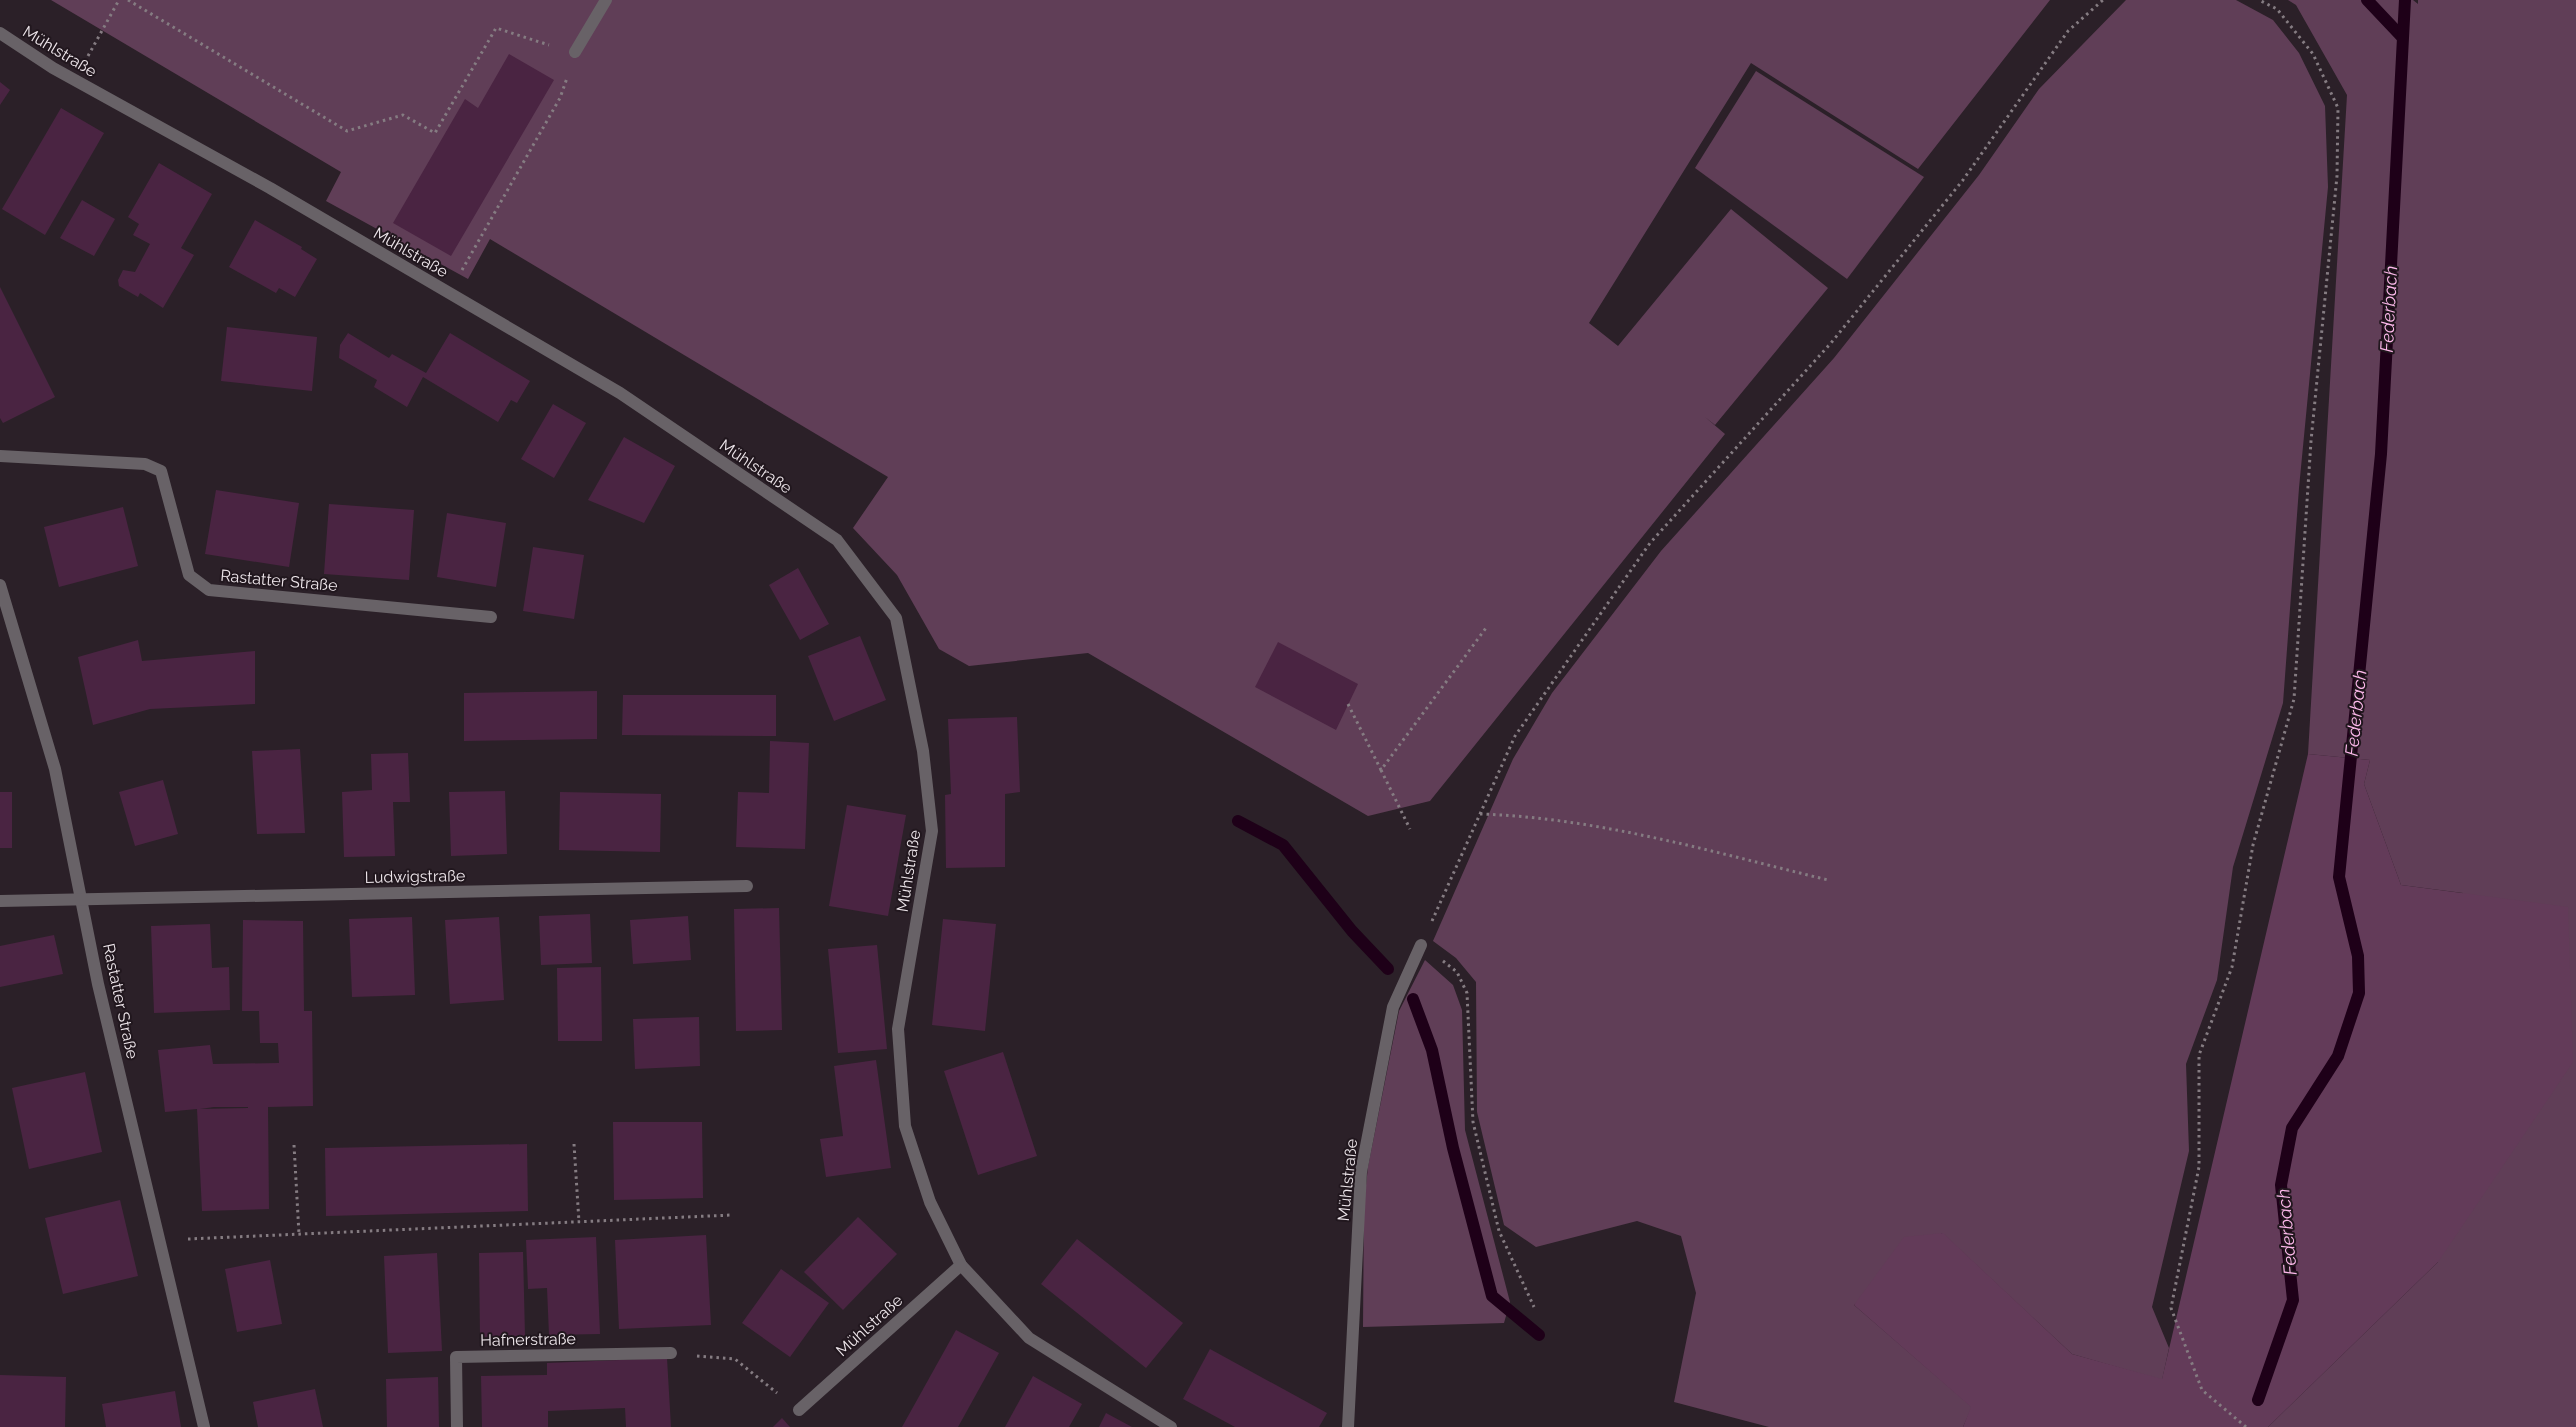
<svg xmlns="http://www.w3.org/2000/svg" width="2576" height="1427" font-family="Raleway,sans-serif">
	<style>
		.green { fill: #603e57 }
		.forest { fill: #633b59 }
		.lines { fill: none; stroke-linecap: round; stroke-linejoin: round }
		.stream { stroke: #1e0018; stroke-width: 12 }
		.building { fill: #4a2442; fill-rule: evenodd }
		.path { stroke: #857c82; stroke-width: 3; stroke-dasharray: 2.5 4; stroke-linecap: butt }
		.minor { stroke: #686267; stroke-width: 12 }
		.labels { text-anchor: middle; stroke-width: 4; stroke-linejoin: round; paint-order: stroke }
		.street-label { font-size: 16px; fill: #eee6eb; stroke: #21171e }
		.water-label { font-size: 18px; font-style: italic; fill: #feb9ec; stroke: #21171e }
	</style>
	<rect width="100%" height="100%" fill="#2b2028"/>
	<!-- green -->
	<g class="green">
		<polygon points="51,0 2050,0 1918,169 1751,63 1589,323 1618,346 1731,209 1828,288 1715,425 1705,417 1725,434 1430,801 1368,816 1088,653 969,666 939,649 897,575 853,528 888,477 490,239 468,279 326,201 341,172"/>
		<polygon points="2126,0 2236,0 2273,20 2299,53 2325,106 2328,187 2299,488 2283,703 2233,867 2217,980 2186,1064 2189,1151 2152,1307 2169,1348 2162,1380 2072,1354 1942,1233 1854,1305 1972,1407 1963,1427 1769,1427 1674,1402 1696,1293 1681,1236 1637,1221 1536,1247 1504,1225 1477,1112 1476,982 1456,958 1433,941 1513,759 1552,693 1661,551 1834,358 1979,175 2039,89"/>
		<polygon points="2288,0 2413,0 2418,4 2418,0 2576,0 2576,1427 2268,1427 2438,1262 2463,893 2401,885 2364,784 2370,760 2308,754 2347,95 2296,5"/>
		<polygon points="1756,71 1924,177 1847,279 1695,168"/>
		<polygon points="1425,960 1453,985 1462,1010 1465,1130 1510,1302 1504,1323 1363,1327 1364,1203 1368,1167 1399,1011"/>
	</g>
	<!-- forest -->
	<polygon class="forest" points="2308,754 2370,760 2364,784 2401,885 2568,907 2573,1062 2438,1262 2268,1427 1963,1427 1971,1407 1854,1305 1904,1237 1943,1233 2072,1354 2162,1379"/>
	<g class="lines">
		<!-- stream -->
		<g class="stream">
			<polyline points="2367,0 2402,37"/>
			<polyline points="1238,821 1283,845 1352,931 1388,969"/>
			<polyline points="1413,999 1432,1050 1453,1148 1492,1296 1539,1335"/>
			<polyline points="2258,1400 2293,1300 2281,1185 2292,1128 2338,1056 2359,993 2358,956 2339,877 2381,454 2405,0"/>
		</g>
	</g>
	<!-- building -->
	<g class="building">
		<polygon points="509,54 554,80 451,256 393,223 465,99 478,108"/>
		<polygon points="0,82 10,90 0,105"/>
		<polygon points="61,108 104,133 45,235 2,209"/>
		<polygon points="159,163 212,194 181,248 194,255 163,308 140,293 138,297 119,286 118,280 123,270 135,272 150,244 133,235 139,224 128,217"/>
		<polygon points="82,200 115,219 94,256 60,238"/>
		<polygon points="255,220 302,247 301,249 317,259 295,297 279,288 276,293 229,267"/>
		<polygon points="0,287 55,397 3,423 0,418"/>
		<polygon points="227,327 317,337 312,391 221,381"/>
		<polygon points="348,333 389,358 392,354 426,373 450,333 530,381 517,403 511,400 498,422 423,377 407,407 374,387 377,380 339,358 340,345"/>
		<polygon points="553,404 586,423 554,478 521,459"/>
		<polygon points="624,437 675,466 644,523 588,500"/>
		<polygon points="216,490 299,503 289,567 205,554"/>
		<polygon points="329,504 414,510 409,580 324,574"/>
		<polygon points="123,507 138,566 59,587 44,527"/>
		<polygon points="447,513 506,523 496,587 437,577"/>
		<polygon points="533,547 584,555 574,619 523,611"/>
		<polygon points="798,568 829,624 800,640 769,585"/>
		<polygon points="860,636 886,700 834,721 808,656"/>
		<polygon points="138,640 142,661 255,651 255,704 150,709 93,725 78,657"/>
		<polygon points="1278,642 1358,684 1336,730 1255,687"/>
		<polygon points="597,691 597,739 464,741 464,693"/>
		<polygon points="623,695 776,695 776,736 622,735"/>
		<polygon points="1017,717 1020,792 1005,794 1005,867 946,868 945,795 951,794 948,719"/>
		<polygon points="770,741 809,743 805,849 736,847 738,792 769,793"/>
		<polygon points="300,749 305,833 257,834 252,751"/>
		<polygon points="408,753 410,802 393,802 395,856 344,857 342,792 372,790 371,754"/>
		<polygon points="163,780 178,834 135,846 119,792"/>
		<polygon points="505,791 507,854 451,856 449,792"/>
		<rect x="0" y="792" width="12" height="56"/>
		<polygon points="560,792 661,794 660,852 559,850"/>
		<polygon points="847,805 906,815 888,916 829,906"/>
		<polygon points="779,908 782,1030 736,1031 734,909"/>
		<polygon points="590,914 592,963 541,965 539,916"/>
		<polygon points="688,916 691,960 633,964 630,920"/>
		<polygon points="412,917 415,995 352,997 349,919"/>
		<polygon points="499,917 504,1000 450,1004 445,920"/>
		<polygon points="943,919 996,924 985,1031 932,1025"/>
		<path d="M243 920 303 921 304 1011H312L313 1106 268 1107 269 1209 202 1211 197 1109 165 1112 158 1050 210 1045 213 1064 279 1063 278 1043H260L259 1011H242ZM214 1107H248V1108L200 1109Z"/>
		<polygon points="210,924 212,968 229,967 230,1010 154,1013 151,926"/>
		<polygon points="54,935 63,974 0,987 0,946"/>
		<polygon points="877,945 887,1049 838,1053 828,949"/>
		<polygon points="601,967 602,1041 558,1041 557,968"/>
		<polygon points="699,1017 700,1066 635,1069 633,1019"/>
		<polygon points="1003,1052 1037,1156 978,1175 944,1071"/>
		<polygon points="876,1060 891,1168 826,1177 820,1139 843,1136 834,1066"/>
		<polygon points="85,1072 102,1152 29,1169 12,1088"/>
		<polygon points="613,1122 702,1122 703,1198 614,1200"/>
		<polygon points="527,1144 528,1211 326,1216 325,1148"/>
		<polygon points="120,1200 138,1276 63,1294 45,1218"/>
		<polygon points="858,1217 897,1254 843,1310 804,1272"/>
		<polygon points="706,1235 711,1325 619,1329 615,1240"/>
		<polygon points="596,1237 600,1334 549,1335 547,1288 528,1289 526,1240"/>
		<polygon points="1077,1239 1183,1323 1146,1368 1041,1284"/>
		<polygon points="523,1252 525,1336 480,1337 479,1253"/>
		<polygon points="437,1253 442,1351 388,1353 384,1256"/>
		<polygon points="270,1260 282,1324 237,1332 225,1269"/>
		<polygon points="781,1269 829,1303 790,1357 742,1323"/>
		<polygon points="956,1330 999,1353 958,1427 902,1427"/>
		<polygon points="1210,1349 1327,1413 1319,1427 1235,1427 1183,1399"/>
		<polygon points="667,1358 671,1427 626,1427 625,1408 548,1411 548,1427 482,1427 481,1376 547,1375 547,1363"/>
		<polygon points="0,1375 66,1377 65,1427 0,1427"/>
		<polygon points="1033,1376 1082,1404 1069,1427 1005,1427"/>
		<polygon points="438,1377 439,1427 387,1427 386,1379"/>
		<polygon points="315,1389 323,1427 258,1427 253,1402"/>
		<polygon points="175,1391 181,1427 106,1427 102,1404"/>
		<polygon points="1106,1413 1132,1427 1099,1427"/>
		<polygon points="782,1418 790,1427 773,1427"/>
	</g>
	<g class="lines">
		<!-- path -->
		<g class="path">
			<polyline points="128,0 347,131 403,115 435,133 496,28 549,45"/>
			<polyline points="88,56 119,0"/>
			<polyline points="462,270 560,98 567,78"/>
			<polyline points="1348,704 1381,770 1486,628"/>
			<polyline points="1381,770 1410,829"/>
			<path d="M1480 814C1599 818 1713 852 1828 880"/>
			<polyline points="1432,921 1515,736 1650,543 1831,343 1963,180 2068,31 2103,0"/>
			<polyline points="1443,961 1457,972 1467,993 1473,1122 1499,1231 1534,1307"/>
			<polyline points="574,1144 579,1222"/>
			<polyline points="294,1145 299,1234"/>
			<polyline points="188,1239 732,1215"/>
			<polyline points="697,1356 735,1359 777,1393"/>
			<polyline points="2246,1427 2202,1390 2171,1308 2199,1167 2199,1055 2232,967 2253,845 2294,699 2311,441 2337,176 2338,108 2313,54 2277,9 2259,0"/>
		</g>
		<!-- minor -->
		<g class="minor">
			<polyline points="0,33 53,68 270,188 620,393 837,540 896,618 923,751 932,831 898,1029 905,1126 930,1202 961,1265 1029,1338 1171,1427"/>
			<polyline points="575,52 606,0"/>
			<polyline points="0,456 145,464 161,471 189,575 209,590 491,617"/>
			<polyline points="0,585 55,769 98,984 204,1427"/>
			<polyline points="0,901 747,886"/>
			<polyline points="799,1410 961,1265"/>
			<polyline points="457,1427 456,1357 671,1353"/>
			<polyline points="1348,1427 1361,1172 1393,1007 1421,945"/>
		</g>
	</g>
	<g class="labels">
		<!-- street labels -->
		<g class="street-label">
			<text transform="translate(60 51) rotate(31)" y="6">Mühlstraße</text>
			<text transform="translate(411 252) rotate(30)" y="6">Mühlstraße</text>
			<text transform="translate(756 466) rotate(34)" y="6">Mühlstraße</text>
			<text transform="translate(279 580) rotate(5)" y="6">Rastatter Straße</text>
			<text transform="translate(908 871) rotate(-81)" y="6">Mühlstraße</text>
			<text transform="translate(415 876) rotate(-1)" y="6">Ludwigstraße</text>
			<text transform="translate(121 1001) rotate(78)" y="6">Rastatter Straße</text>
			<text transform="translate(1347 1180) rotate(-84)" y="6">Mühlstraße</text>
			<text transform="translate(869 1325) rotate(-42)" y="6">Mühlstraße</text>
			<text transform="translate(528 1339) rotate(-1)" y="6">Hafnerstraße</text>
		</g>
		<!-- water labels -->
		<g class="water-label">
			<text transform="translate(2389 309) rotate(-87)" y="6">Federbach</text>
			<text transform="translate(2356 713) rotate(-84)" y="6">Federbach</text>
			<text transform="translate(2287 1232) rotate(-95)" y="6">Federbach</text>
		</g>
	</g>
</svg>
